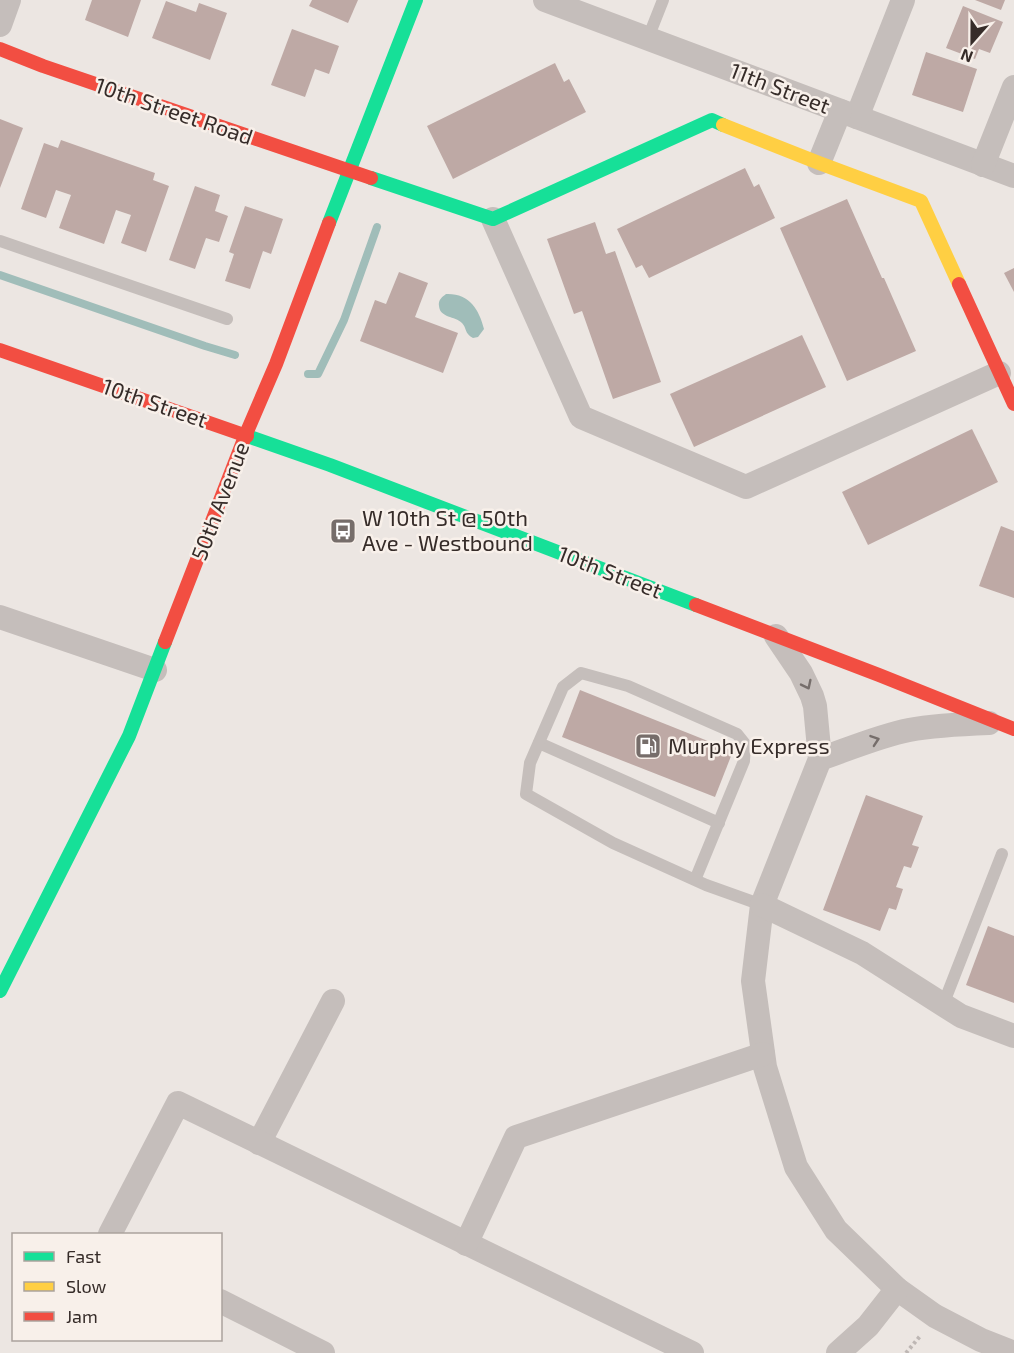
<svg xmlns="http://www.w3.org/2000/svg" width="1014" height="1353" font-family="'Exo 2',sans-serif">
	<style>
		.water { fill: #a0bdb9 }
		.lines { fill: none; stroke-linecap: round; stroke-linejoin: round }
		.stream { stroke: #a0bdb9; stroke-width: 8 }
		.building { fill: #bea9a5 }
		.path { stroke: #beb7b4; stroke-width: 4; stroke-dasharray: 3 3; stroke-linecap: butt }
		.lane { stroke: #c5bebb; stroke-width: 12 }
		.street { stroke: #c5bebb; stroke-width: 24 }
		.fast { stroke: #16e098; stroke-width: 14 }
		.slow { stroke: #ffcf43; stroke-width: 14 }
		.jam { stroke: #f24e42; stroke-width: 14 }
		.oneway { stroke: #766e6b }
		.labels { text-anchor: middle; stroke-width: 5; stroke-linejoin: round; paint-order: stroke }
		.street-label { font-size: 22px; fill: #362c29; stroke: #f8f0ea }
		.poi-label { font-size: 22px; fill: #362c29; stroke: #f8f0ea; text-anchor: start }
	</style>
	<rect width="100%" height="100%" fill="#ece6e2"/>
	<!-- water -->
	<path class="water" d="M446 294C469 293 479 309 484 329L478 337 473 338C464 333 467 328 462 323 455 316 440 318 439 306 438 300 442 297 446 294Z"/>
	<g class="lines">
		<!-- stream -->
		<g class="stream">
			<polyline points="0,275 205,346 235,355"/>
			<polyline points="308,374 318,374 344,320 377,227"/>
		</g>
	</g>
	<!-- building -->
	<g class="building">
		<polygon points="92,0 141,0 128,37 85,20"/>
		<polygon points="312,0 358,0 348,23 309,6"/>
		<polygon points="975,0 1005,0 1001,10"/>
		<polygon points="166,1 196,12 199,3 227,13 210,60 152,38"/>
		<polygon points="963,6 1003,22 990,53 979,49 975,59 946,48"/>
		<polygon points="292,29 339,46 329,74 315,69 305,97 271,85"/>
		<polygon points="926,52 977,69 963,112 912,95"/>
		<polygon points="555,63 564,82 569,79 586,112 453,179 427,126"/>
		<polygon points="0,119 23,128 0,188"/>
		<polygon points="61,140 155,173 153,180 169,186 146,252 121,243 131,215 116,210 104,244 59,228 71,195 56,190 46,218 21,209 44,143 58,148"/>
		<polygon points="745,168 754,187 759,184 775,218 649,278 642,265 636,268 617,229"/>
		<polygon points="195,186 220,195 215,211 228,216 219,242 206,238 195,269 169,260"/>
		<polygon points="847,199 882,278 884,278 916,351 847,381 780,228"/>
		<polygon points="245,206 283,219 271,254 263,251 250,289 225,281 234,254 229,252"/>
		<polygon points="595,222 606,254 615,251 661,382 613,399 582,311 574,314 547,239"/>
		<polygon points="1014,268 1014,292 1004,273"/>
		<polygon points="399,272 428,283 415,317 458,333 443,373 360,341 375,300 386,304"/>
		<polygon points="802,335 826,387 694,447 670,394"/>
		<polygon points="972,429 998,482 868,545 842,492"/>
		<polygon points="1001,526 1014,531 1014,598 979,586"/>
		<polygon points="580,690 733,751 715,797 562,737"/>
		<polygon points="866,795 923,816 912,845 919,847 911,868 904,866 896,887 903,889 896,910 889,908 880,931 823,910"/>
		<polygon points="988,926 1014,936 1014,1003 966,985"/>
	</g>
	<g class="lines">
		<!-- path -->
		<polyline class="path" points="906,1353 921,1335"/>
		<!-- lane -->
		<g class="lane">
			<polyline points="648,38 663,0"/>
			<polyline points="0,241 227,319"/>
			<polyline points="539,743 719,823"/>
			<polyline points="695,880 744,761 745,744 737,734 628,686 581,673 563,687 530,763 526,794 613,843 706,885 762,905"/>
			<polyline points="943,1005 1002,854"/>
		</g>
		<!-- street -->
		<g class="street">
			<polyline points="545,0 1014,176"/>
			<polyline points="0,25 9,0"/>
			<polyline points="857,117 903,0"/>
			<polyline points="819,163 840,111"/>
			<polyline points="983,165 1014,87"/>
			<polyline points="493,219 581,417 746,487 999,373"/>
			<polyline points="0,617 155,670"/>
			<polyline points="776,636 801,673 812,696 815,706 820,759 762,905 753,981 765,1067 796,1167 836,1230 897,1289 935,1316 981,1340 1014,1353"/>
			<path d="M820 759C849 749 879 736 909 730 936 725 962 724 989 723"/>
			<polyline points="762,905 862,953 961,1016 1014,1036"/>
			<polyline points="259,1143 333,1001"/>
			<polyline points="110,1234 178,1103 692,1353"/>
			<polyline points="466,1244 516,1137 763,1054"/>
			<polyline points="220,1301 323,1353"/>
			<polyline points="838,1353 868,1326 897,1289"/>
		</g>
		<!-- fast -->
		<g class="fast">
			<polyline points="371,178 493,219 712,120 723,125"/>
			<polyline points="329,223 416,0"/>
			<polyline points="247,436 330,465 696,605"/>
			<polyline points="0,991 129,736 165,642"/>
		</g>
		<!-- slow -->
		<polyline class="slow" points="723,125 819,163 921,201 959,284"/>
		<!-- jam -->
		<g class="jam">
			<polyline points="0,49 43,66 371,178"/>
			<polyline points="959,284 1014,404"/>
			<polyline points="0,350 247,436"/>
			<polyline points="696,605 879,675 1014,729"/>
			<polyline points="165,642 246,434 276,364 329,223"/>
		</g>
	</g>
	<!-- one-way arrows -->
	<defs><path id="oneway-chevron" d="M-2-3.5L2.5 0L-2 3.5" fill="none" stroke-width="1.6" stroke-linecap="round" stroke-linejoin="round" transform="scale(1.5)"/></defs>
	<g class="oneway">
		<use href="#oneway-chevron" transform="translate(807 685) rotate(64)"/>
		<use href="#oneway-chevron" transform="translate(875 740) rotate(-19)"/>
	</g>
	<!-- icons -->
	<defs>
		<symbol id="bus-square" viewBox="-11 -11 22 22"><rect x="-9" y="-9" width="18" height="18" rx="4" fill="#766d6a" stroke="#f8f0ea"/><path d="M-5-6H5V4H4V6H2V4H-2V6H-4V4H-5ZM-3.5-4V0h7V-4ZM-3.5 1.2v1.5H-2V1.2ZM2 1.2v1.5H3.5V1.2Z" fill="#fff"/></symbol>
		<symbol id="fuel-square" viewBox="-11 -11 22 22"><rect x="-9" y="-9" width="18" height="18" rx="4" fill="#766d6a" stroke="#f8f0ea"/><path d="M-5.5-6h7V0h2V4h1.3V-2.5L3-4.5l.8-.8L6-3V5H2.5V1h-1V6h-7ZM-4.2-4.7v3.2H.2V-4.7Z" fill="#fff"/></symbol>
	</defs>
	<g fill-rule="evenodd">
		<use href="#bus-square" x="328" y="516" width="30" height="30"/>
		<use href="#fuel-square" x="633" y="731" width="30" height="30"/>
	</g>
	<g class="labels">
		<!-- street labels -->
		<g class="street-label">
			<text transform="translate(780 88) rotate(21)" y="8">11th Street</text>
			<text transform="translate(174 111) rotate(19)" y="8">10th Street Road</text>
			<text transform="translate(155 403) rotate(19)" y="8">10th Street</text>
			<text transform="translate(220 501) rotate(-69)" y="8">50th Avenue</text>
			<text transform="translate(610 572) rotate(21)" y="8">10th Street</text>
		</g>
		<!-- poi labels -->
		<g class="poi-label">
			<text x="362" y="526">W 10th St @ 50th<tspan x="362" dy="25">Ave - Westbound</tspan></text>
			<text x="668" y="754">Murphy Express</text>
		</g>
	</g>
	<!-- legend -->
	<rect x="12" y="1233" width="210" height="108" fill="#f8f0ea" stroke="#aaa29d" stroke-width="1.5"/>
	<rect x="24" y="1252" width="30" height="9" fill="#16e098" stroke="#aaa29d" stroke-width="1.5"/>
	<text x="66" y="1263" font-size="18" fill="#362c29">Fast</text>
	<rect x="24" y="1282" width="30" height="9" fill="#ffcf43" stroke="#aaa29d" stroke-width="1.5"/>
	<text x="66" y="1293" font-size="18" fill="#362c29">Slow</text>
	<rect x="24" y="1312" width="30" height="9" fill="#f24e42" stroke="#aaa29d" stroke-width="1.5"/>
	<text x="66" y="1323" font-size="18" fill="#362c29">Jam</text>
	<!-- north arrow -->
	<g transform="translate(972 42) rotate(201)" stroke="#f8f0ea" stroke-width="4.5" paint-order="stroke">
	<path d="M0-4.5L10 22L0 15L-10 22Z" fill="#362c29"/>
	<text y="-9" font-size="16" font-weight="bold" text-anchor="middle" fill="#362c29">N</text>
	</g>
</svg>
